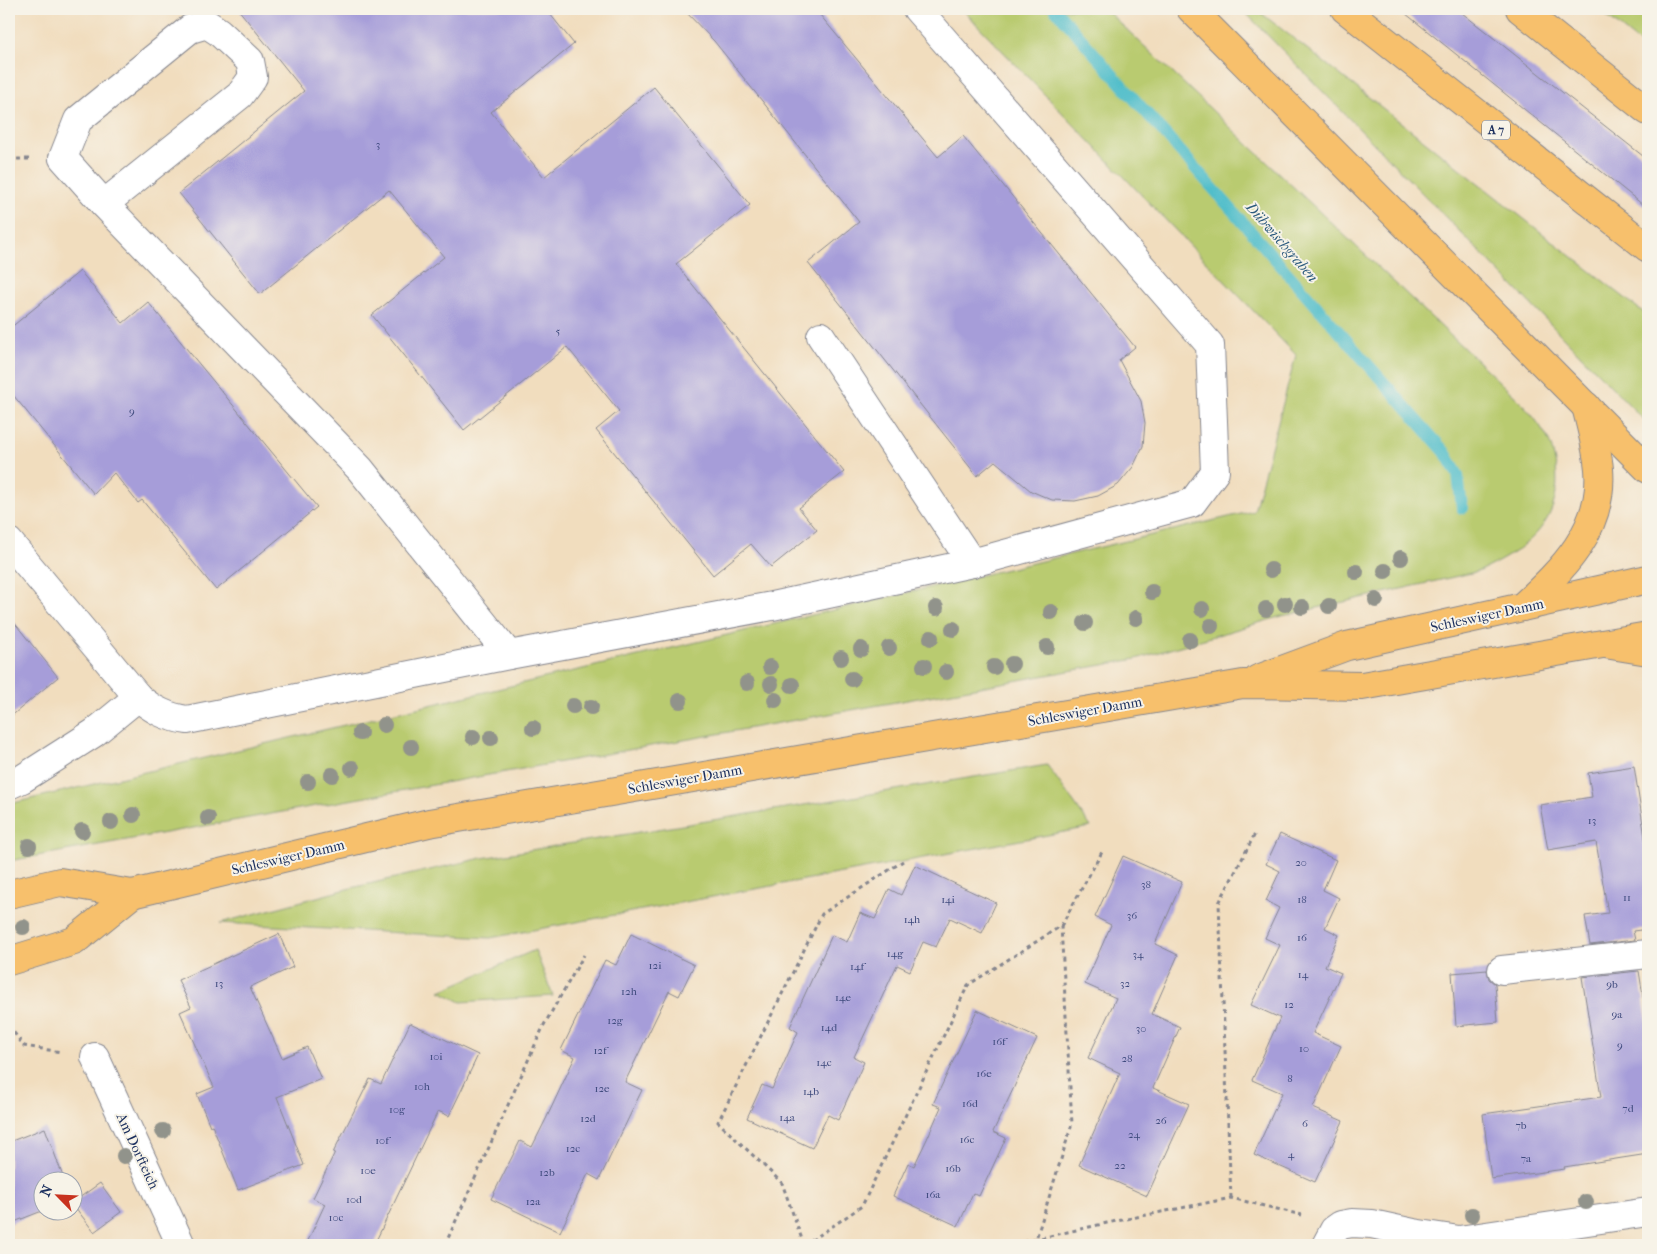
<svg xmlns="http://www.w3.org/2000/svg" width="1657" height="1254" font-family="'IM FELL French Canon',serif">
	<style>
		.green { fill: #b9cb6f; stroke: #6a7d66 }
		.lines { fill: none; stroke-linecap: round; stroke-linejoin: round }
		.stream { stroke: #51beca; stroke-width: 12 }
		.building { fill: #a69dd9 }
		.minor-casing { stroke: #86868e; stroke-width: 30 }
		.major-casing { stroke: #86868e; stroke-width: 30 }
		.highway-casing { stroke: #86868e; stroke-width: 30 }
		.path { stroke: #86868e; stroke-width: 3; stroke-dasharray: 4 4; stroke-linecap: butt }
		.minor { stroke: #fff; stroke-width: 28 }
		.major { stroke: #f7c06c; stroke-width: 28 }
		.highway { stroke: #f7c06c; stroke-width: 28 }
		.tree { fill: #91938b }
		.labels { text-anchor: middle; stroke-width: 4; stroke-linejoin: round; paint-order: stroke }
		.number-label { font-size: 11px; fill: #3e4a7d }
		.shield { fill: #f7f3e8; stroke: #5d6a87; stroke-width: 1 }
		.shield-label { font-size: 12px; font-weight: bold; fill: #1b2f5e }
		.street-label { font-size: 14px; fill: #1b2f5e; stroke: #f7f3e8 }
		.water-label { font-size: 15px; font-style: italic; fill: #2b5a7e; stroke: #f7f3e8 }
	</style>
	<rect width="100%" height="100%" fill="#f7f3e8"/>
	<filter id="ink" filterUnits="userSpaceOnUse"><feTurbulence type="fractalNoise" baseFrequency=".02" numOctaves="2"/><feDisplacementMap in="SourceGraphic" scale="10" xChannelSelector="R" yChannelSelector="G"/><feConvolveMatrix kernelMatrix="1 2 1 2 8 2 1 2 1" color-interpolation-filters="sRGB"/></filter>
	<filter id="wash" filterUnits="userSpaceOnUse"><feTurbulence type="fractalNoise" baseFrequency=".0096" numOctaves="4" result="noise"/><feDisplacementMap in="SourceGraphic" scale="20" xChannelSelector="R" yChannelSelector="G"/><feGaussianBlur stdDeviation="1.12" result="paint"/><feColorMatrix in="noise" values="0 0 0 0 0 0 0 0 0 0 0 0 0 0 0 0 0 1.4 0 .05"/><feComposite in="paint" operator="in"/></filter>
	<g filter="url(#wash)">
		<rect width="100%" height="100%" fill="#f1ddbe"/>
		<!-- green -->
		<g class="green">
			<path d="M962 9H1105L1523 404C1530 413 1538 422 1544 432 1551 442 1554 456 1556 468 1563 524 1524 550 1480 571L1282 616 1136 659 9 861V804L1254 511 1296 355Z"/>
			<polygon points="1242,9 1256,9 1648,316 1648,424"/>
			<polygon points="1598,9 1648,9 1648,50"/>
			<polygon points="1047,765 1091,827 490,938 220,923 347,889 482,858"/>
			<polygon points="535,950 553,996 461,1002 440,991"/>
		</g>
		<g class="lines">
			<!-- stream -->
			<polyline class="stream" points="1055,9 1445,452 1458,475 1462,508"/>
		</g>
		<g id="blocks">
			<!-- building -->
			<g class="building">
				<polygon points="238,9 546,9 574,44 491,112 544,177 654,87 750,205 676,264 844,472 799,508 817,530 771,567 751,544 713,575 596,430 619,411 567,347 464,430 372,315 444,257 389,190 260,294 179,193 304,91"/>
				<polygon points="683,9 815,9 938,157 963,136 1135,347 1119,360 1141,401 1145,423 1143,446 1133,467 1118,485 1098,496 1075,501 1052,500 1031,491 995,461 977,476 808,263 859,222 714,41"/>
				<polygon points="1400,9 1457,9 1648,160 1648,209"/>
				<polygon points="80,271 123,323 148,302 317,507 216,590 142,500 138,503 114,473 94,494 9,390 9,329"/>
				<polygon points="9,616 58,677 9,718"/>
				<polygon points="1634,766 1648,857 1648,929 1633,931 1635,940 1590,945 1585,916 1608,913 1596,842 1548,850 1540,805 1592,797 1588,773"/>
				<polygon points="1280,834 1336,860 1323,890 1339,898 1325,928 1339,935 1325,966 1341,973 1313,1033 1341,1046 1313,1108 1343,1121 1315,1182 1254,1155 1282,1093 1252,1080 1280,1018 1251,1005 1280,945 1265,938 1279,908 1266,901 1280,871 1266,864"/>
				<polygon points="1123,856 1182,882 1155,944 1178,955 1152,1014 1180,1027 1153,1088 1189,1104 1147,1196 1079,1165 1120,1073 1088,1058 1116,998 1085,984 1111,925 1095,917"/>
				<polygon points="915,865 996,903 982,933 950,918 936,947 923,942 910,971 897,965 854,1057 864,1062 838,1120 828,1115 812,1148 747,1118 762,1085 772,1089 784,1063 798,1032 790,1027 832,935 847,942 860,913 875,919 889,889 901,895"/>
				<polygon points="279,934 293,967 250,987 282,1058 307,1047 321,1079 277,1097 304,1165 238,1190 212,1125 210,1126 197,1094 214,1087 180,1012 191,1007 178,980"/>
				<polygon points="631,934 694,965 679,996 669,991 625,1082 642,1090 599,1180 588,1174 560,1232 491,1199 520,1141 532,1147 547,1117 575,1057 561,1050 605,960 616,965"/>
				<polygon points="1487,970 1489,979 1495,984 1498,1022 1456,1026 1452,973"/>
				<polygon points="1639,971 1648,1027 1648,1154 1564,1167 1565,1169 1491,1179 1483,1114 1601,1097 1582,977"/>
				<polygon points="977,1010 1037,1038 993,1132 1006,1138 979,1196 973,1193 958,1226 893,1196 908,1163 914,1166 927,1139 941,1107 933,1104"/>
				<polygon points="410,1023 478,1055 462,1089 449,1116 438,1111 374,1245 306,1245 325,1204 313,1198 335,1152 333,1153 370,1079 381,1084"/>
				<polygon points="45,1128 65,1182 42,1182 42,1211 9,1224 9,1142"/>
				<polygon points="100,1183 121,1212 94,1232 72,1203"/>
			</g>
		</g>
	</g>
	<g filter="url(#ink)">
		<use href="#blocks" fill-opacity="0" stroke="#86868e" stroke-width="1"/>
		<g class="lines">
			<defs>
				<g id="minor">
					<polygon points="207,24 219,32 250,61 253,77 240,95 104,204 63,158 78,120 190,29"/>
					<polyline points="104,204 360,469 509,655"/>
					<polyline points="821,336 972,563"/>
					<path d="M9 542 138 697C153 710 167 717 187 720L509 655 772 606 972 563 1192 503 1215 472 1210 345 917 9"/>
					<polyline points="9,785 22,779 94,733 138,697"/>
					<polyline points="1502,970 1648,954"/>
					<polyline points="95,1057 181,1245"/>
					<polyline points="1326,1245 1334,1230 1341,1225 1352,1223 1372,1224 1413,1233 1459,1240 1648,1212"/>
				</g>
				<g id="major">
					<polyline points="1258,679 1347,646 1648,579"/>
					<polyline points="9,894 60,882 132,894 429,823 1243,684 1362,686 1648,636"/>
					<polyline points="9,961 74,941 132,894"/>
				</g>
				<g id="highway">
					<polyline points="1191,9 1648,469"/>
					<polyline points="1345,9 1648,248"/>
					<polyline points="1520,9 1648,111"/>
					<path d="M1522 607C1562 570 1604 530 1599 469 1597 448 1591 427 1586 406"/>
					<polyline points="1605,644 1648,651"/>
				</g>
			</defs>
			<!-- minor casing -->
			<use href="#minor" class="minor-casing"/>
			<!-- major casing -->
			<use href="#major" class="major-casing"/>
			<!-- highway casing -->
			<use href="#highway" class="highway-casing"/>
			<!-- path -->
			<g class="path">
				<polyline points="9,159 30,159"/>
				<polyline points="1061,926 1102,852"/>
				<polyline points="9,1026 24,1046 61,1052"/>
				<polyline points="1231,1198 1219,903 1256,832"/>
				<polyline points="445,1245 544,1025 584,955"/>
				<polyline points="804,1245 782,1183 718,1122 822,914 903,861"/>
				<polyline points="805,1245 862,1206 968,985 1061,926 1072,1124 1036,1239"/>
				<polyline points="1010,1245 1107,1223 1231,1198 1302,1215"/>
			</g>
			<!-- minor -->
			<use href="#minor" class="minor"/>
			<!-- major -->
			<use href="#major" class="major"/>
			<!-- highway -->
			<use href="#highway" class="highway"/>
		</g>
		<!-- trees -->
		<g class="tree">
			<circle cx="1401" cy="558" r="8"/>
			<circle cx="1271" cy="570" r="8"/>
			<circle cx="1385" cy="571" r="8"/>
			<circle cx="1356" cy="572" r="8"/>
			<circle cx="1152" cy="592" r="8"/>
			<circle cx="1376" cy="600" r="8"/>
			<circle cx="1285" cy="604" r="8"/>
			<circle cx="1329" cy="606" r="8"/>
			<circle cx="1302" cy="607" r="8"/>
			<circle cx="936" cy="608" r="8"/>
			<circle cx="1202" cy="609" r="8"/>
			<circle cx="1266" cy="609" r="8"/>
			<circle cx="1051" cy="612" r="8"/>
			<circle cx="1136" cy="618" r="8"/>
			<circle cx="1085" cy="623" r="8"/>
			<circle cx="1211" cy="626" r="8"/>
			<circle cx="953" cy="629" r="8"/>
			<circle cx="931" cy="638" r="8"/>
			<circle cx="1190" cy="640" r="8"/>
			<circle cx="1047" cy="647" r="8"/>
			<circle cx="889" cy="648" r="8"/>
			<circle cx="861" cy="649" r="8"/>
			<circle cx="841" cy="658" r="8"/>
			<circle cx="1012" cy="664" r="8"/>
			<circle cx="924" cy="666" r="8"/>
			<circle cx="770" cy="667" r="8"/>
			<circle cx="994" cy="667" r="8"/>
			<circle cx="946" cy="672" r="8"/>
			<circle cx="852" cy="679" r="8"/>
			<circle cx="747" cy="683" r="8"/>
			<circle cx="771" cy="684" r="8"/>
			<circle cx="792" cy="685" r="8"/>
			<circle cx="775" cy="700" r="8"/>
			<circle cx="680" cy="701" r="8"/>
			<circle cx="573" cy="706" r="8"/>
			<circle cx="591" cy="707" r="8"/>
			<circle cx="384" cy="725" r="8"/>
			<circle cx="533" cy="728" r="8"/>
			<circle cx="360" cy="733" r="8"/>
			<circle cx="473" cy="737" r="8"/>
			<circle cx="491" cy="738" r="8"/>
			<circle cx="411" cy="747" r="8"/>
			<circle cx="352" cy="768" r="8"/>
			<circle cx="332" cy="775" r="8"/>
			<circle cx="308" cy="782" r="8"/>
			<circle cx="133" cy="815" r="8"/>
			<circle cx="208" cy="818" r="8"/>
			<circle cx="111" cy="822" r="8"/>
			<circle cx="82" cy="831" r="8"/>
			<circle cx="29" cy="846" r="8"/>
			<circle cx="23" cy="927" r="8"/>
			<circle cx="163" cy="1131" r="8"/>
			<circle cx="124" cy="1156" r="8"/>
			<circle cx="1586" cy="1202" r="8"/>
			<circle cx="1472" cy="1215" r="8"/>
		</g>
	</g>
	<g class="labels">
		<!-- number labels -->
		<g class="number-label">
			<text x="378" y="148">3</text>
			<text x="558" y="335">5</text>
			<text x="132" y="415">9</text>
			<text x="1592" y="824">13</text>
			<text x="1301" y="866">20</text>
			<text x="1146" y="888">38</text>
			<text x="1627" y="901">11</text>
			<text x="948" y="903">14i</text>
			<text x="1302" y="903">18</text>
			<text x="1132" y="919">36</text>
			<text x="912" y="923">14h</text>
			<text x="1302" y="941">16</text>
			<text x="895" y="957">14g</text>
			<text x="1138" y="958">34</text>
			<text x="655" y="969">12i</text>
			<text x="857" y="970">14f</text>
			<text x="1303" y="978">14</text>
			<text x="219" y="987">13</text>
			<text x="1125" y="987">32</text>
			<text x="1612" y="988">9b</text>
			<text x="629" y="995">12h</text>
			<text x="843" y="1001">14e</text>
			<text x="1289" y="1008">12</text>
			<text x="1617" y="1018">9a</text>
			<text x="615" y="1024">12g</text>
			<text x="829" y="1031">14d</text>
			<text x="1141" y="1032">30</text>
			<text x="999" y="1045">16f</text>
			<text x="1620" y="1049">9</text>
			<text x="1304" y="1052">10</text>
			<text x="600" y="1054">12f</text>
			<text x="436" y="1060">10i</text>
			<text x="1127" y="1062">28</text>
			<text x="824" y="1066">14c</text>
			<text x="984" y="1077">16e</text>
			<text x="1290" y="1082">8</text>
			<text x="422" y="1090">10h</text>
			<text x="602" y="1092">12e</text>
			<text x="811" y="1095">14b</text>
			<text x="970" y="1107">16d</text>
			<text x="1628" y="1112">7d</text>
			<text x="397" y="1113">10g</text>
			<text x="787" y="1121">14a</text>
			<text x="588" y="1122">12d</text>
			<text x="1161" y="1124">26</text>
			<text x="1305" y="1127">6</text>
			<text x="1521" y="1129">7b</text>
			<text x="1134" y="1138">24</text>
			<text x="967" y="1143">16c</text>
			<text x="382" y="1144">10f</text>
			<text x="573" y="1152">12c</text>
			<text x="1291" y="1158">4</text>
			<text x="1526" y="1162">7a</text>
			<text x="1120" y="1169">22</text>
			<text x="953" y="1172">16b</text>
			<text x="368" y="1174">10e</text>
			<text x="547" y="1176">12b</text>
			<text x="933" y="1198">16a</text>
			<text x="354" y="1203">10d</text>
			<text x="533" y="1205">12a</text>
			<text x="336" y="1221">10c</text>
		</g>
		<!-- shield labels -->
		<rect class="shield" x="1482" y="120.5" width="28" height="19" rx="4"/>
		<g class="shield-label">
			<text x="1496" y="134">A 7</text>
		</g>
		<!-- street labels -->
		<g class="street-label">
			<text transform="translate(1487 615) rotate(-12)" y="5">Schleswiger Damm</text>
			<text transform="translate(1085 711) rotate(-10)" y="5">Schleswiger Damm</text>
			<text transform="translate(685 779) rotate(-10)" y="5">Schleswiger Damm</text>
			<text transform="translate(288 857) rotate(-13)" y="5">Schleswiger Damm</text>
			<text transform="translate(138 1151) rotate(65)" y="5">Am Dorfteich</text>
		</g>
		<!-- water labels -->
		<g class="water-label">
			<text transform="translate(1282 242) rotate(49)" y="5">Dübwischgraben</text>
		</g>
	</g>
	<!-- margin -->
	<rect width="1657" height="1254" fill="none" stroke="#f7f3e8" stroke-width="30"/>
	<!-- north arrow -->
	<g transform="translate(58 1196) rotate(294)"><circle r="24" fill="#f7f3e8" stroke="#9fa5b1"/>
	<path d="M0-4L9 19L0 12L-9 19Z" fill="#c8321e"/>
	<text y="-8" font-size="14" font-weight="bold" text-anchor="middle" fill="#1b2f5e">N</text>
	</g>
</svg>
